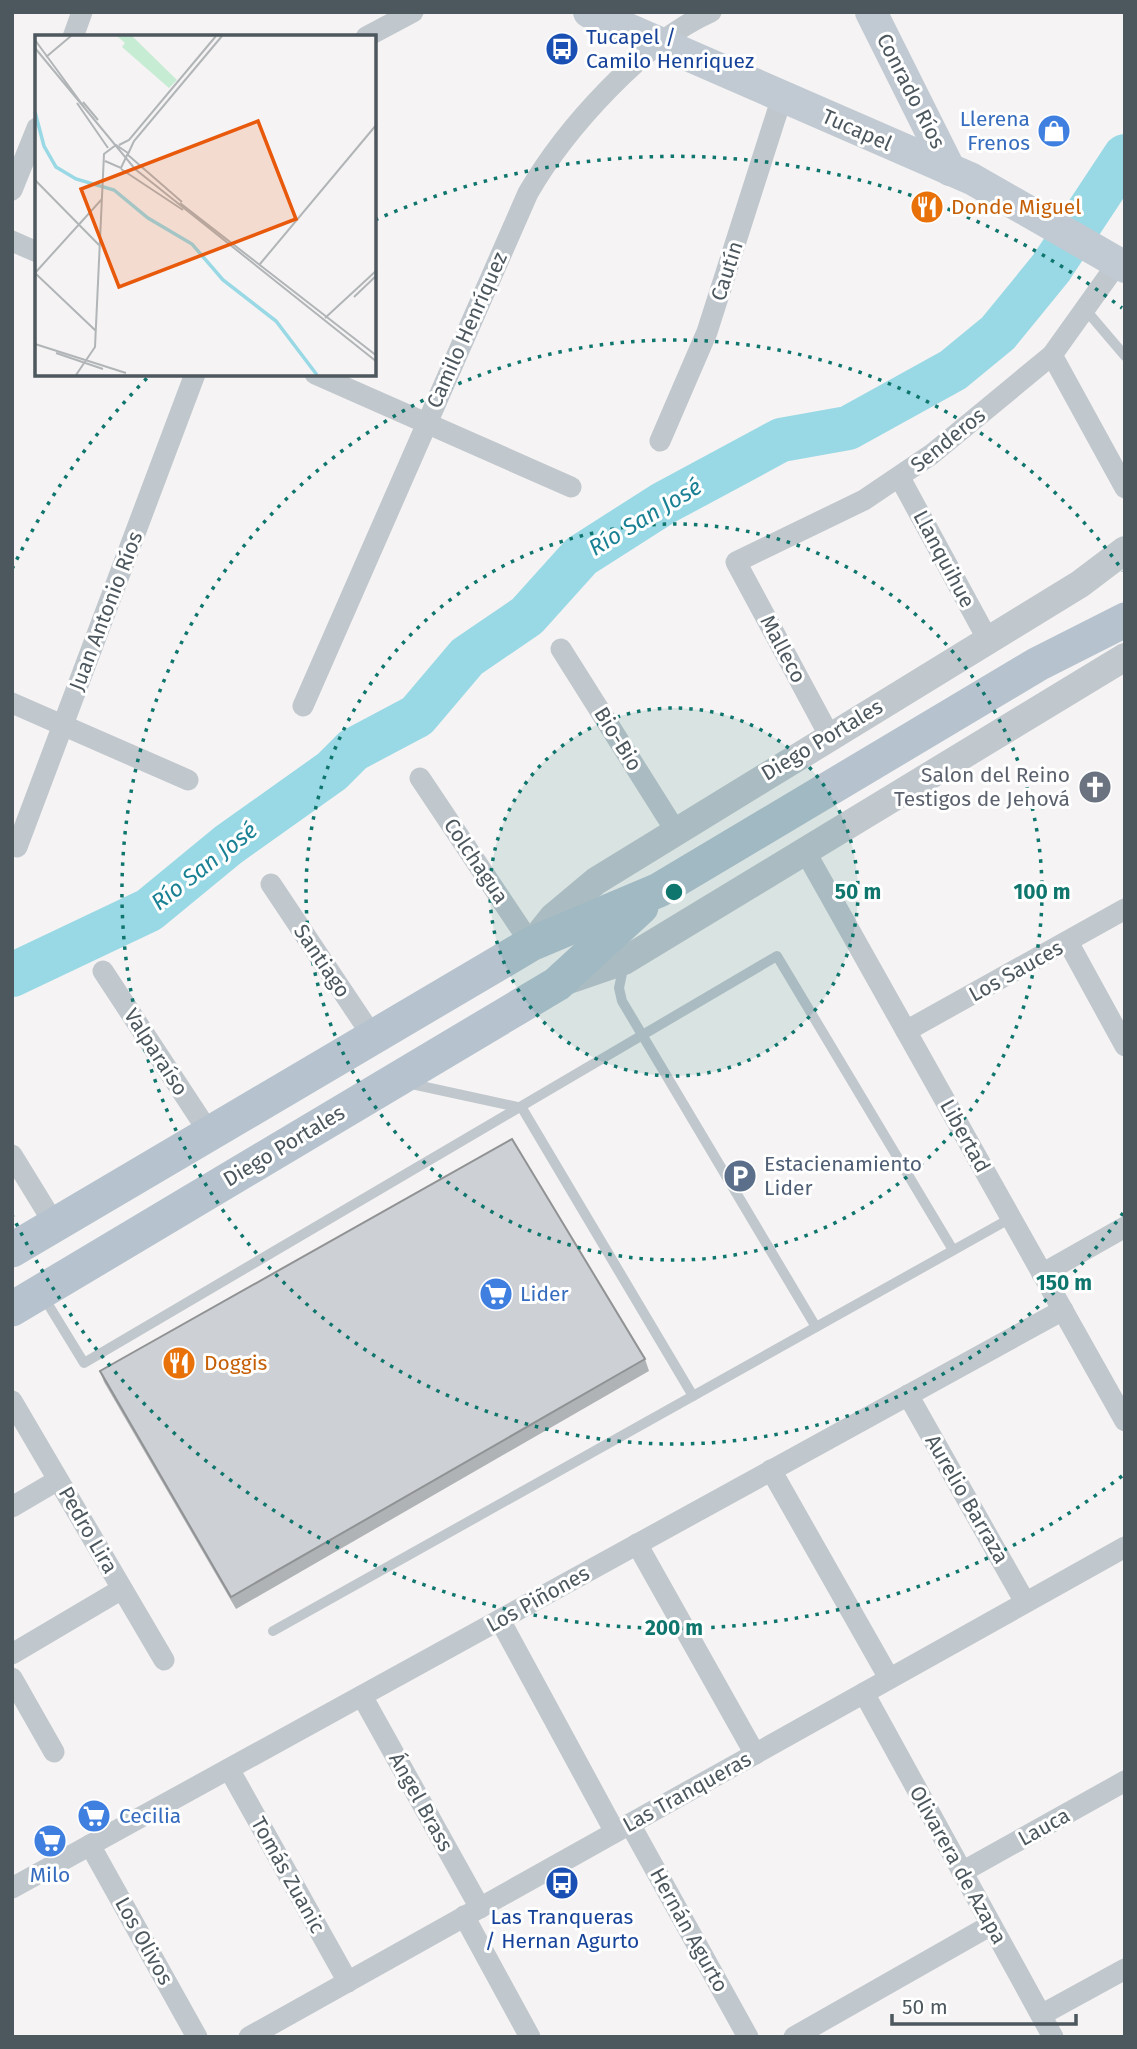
<svg xmlns="http://www.w3.org/2000/svg" width="1137" height="2049" font-family="'Fira Sans',sans-serif">
	<style>
		.lines { fill: none; stroke-linecap: round; stroke-linejoin: round }
		.river { stroke: #99d9e5; stroke-width: 44 }
		.service { stroke: #c0c7cd; stroke-width: 10 }
		.minor { stroke: #c0c7cd; stroke-width: 21 }
		.tertiary { stroke: #c0c7cd; stroke-width: 28 }
		.secondary { stroke: #c1cad2; stroke-width: 32 }
		.primary { stroke: #b6c3ce; stroke-width: 35 }
		.wall { fill: #b0b3b6 }
		.building { fill: #cdd0d4; stroke: #909294; stroke-width: 2 }
		.ring { fill: none; stroke: #0f766e; stroke-width: 3.5; stroke-dasharray: 3.5 7 }
		.labels { text-anchor: middle; stroke-width: 6; stroke-linejoin: round; paint-order: stroke }
		.transit-label { font-size: 21px; fill: #164399; stroke: #fff; text-anchor: start }
		.street-label { font-size: 21px; fill: #4c575e; stroke: #fff }
		.shop-label { font-size: 21px; fill: #366cbe; stroke: #fff; text-anchor: start }
		.food-label { font-size: 21px; fill: #c56008; stroke: #fff; text-anchor: start }
		.worship-label { font-size: 21px; fill: #5b616d; stroke: #fff; text-anchor: end }
		.service-label { font-size: 21px; fill: #4e5e75; stroke: #fff; text-anchor: start }
		.water-label { font-size: 23px; font-style: italic; fill: #1a8194; stroke: #fff }
		.inset-river { fill: none; stroke: #99d9e5; stroke-width: 3.5 }
		.inset-road { fill: none; stroke: #b1b5b7; stroke-width: 2 }
		.view { fill: #e8590c; fill-opacity: 0.15; stroke: #e8590c; stroke-width: 3.5 }
		.inset-edge { fill: none; stroke: #4c575e; stroke-width: 3.5 }
		.centre { fill: #0f766e; stroke: #fff; stroke-width: 3.5 }
		.ring-label { font-size: 21px; text-anchor: middle; font-weight: bold; fill: #0f766e; stroke: #fff; stroke-width: 6; stroke-linejoin: round; paint-order: stroke }
	</style>
	<rect width="100%" height="100%" fill="#f5f3f3"/>
	<g class="lines">
		<!-- river -->
		<polyline class="river" points="12,975 149,910 228,845 332,771 353,750 417,716 467,657 527,616 581,556 664,503 781,440 848,428 953,370 998,333 1051,268 1125,156"/>
		<!-- service -->
		<g class="service">
			<polyline points="1085,309 1125,356"/>
			<polyline points="624,964 619,988 622,1001 816,1327"/>
			<polyline points="407,1083 522,1108 693,1396"/>
			<polyline points="43,1296 84,1363 777,956 953,1250"/>
			<polyline points="273,1631 1011,1218"/>
		</g>
		<!-- minor -->
		<g class="minor">
			<polyline points="73,37 82,12"/>
			<polyline points="366,37 413,12"/>
			<polyline points="12,190 37,128"/>
			<polyline points="12,241 37,252"/>
			<polyline points="1052,355 1125,488"/>
			<polyline points="315,374 571,487"/>
			<polyline points="660,441 707,332 782,97"/>
			<polyline points="900,478 988,640"/>
			<polyline points="561,649 675,830"/>
			<polyline points="12,703 188,780"/>
			<path d="M303 706 528 193C565 129 643 42 711 12"/>
			<polyline points="829,735 736,562 864,500 932,454 1052,355 1117,264"/>
			<polyline points="420,778 531,944"/>
			<polyline points="17,847 195,374"/>
			<polyline points="805,851 1125,1421"/>
			<polyline points="271,884 373,1037"/>
			<polyline points="1068,942 1125,1046"/>
			<polyline points="103,971 210,1134"/>
			<polyline points="906,1031 1125,909"/>
			<polyline points="12,1155 55,1225"/>
			<polyline points="1042,1274 1125,1227"/>
			<polyline points="908,1395 1025,1602"/>
			<polyline points="12,1401 164,1660"/>
			<polyline points="771,1470 889,1678"/>
			<polyline points="12,1507 58,1480"/>
			<polyline points="637,1544 755,1754"/>
			<polyline points="500,1620 615,1832"/>
			<polyline points="12,1654 122,1589"/>
			<polyline points="12,1678 54,1752"/>
			<polyline points="864,1693 1053,2037"/>
			<polyline points="362,1696 480,1908"/>
			<polyline points="229,1769 348,1982"/>
			<polyline points="630,1824 748,2037"/>
			<polyline points="90,1845 197,2037"/>
			<polyline points="962,1872 1125,1781"/>
			<polyline points="12,1888 1063,1310"/>
			<polyline points="464,1916 530,2037"/>
			<polyline points="1041,2015 1125,1969"/>
			<polyline points="249,2037 1125,1547"/>
			<polyline points="794,2037 991,1925"/>
		</g>
		<!-- tertiary -->
		<g class="tertiary">
			<polyline points="533,942 553,917 596,881 1080,584 1125,550"/>
			<polyline points="560,983 624,961 1125,657"/>
		</g>
		<!-- secondary -->
		<g class="secondary">
			<polyline points="589,12 972,179 1125,267"/>
			<polyline points="871,12 950,170"/>
		</g>
		<!-- primary -->
		<g class="primary">
			<polyline points="12,1250 531,944 659,890 1038,664 1125,620"/>
			<polyline points="12,1309 557,984 641,907"/>
		</g>
	</g>
	<!-- wall -->
	<polygon class="wall" points="645,1359 649,1371 236,1609 104,1382 100,1371"/>
	<!-- building -->
	<polygon class="building" points="512,1139 645,1359 231,1597 100,1371"/>
	<!-- distance rings -->
	<circle cx="674" cy="892" r="184" fill="#0f766e" fill-opacity=".12"/>
	<g class="ring">
		<circle cx="674" cy="892" r="184"/>
		<circle cx="674" cy="892" r="368"/>
		<path d="M1123 1213A552 552 0 1 1 1123 571"/>
		<path d="M1122 1476A736 736 0 0 1 12 1215M12 569A736 736 0 0 1 149 376M375 220A736 736 0 0 1 1122 308"/>
	</g>
	<!-- icons -->
	<defs>
		<symbol id="bus-disc" viewBox="-11 -11 22 22"><circle r="9.5" fill="#1a4fb4" stroke="#fff"/><path d="M-5-6H5V4H4V6H2V4H-2V6H-4V4H-5ZM-3.5-4V0h7V-4ZM-3.5 1.2v1.5H-2V1.2ZM2 1.2v1.5H3.5V1.2Z" fill="#fff"/></symbol>
		<symbol id="shop-disc" viewBox="-11 -11 22 22"><circle r="9.5" fill="#3f7fe0" stroke="#fff"/><path d="M-5-2.5h2.3a2.7 3.5 0 0 1 5.4 0H5L5.5 6h-11ZM-1.5-2.5h3a1.5 2.3 0 0 0-3 0Z" fill="#fff"/></symbol>
		<symbol id="restaurant-disc" viewBox="-11 -11 22 22"><circle r="9.5" fill="#e8710a" stroke="#fff"/><path d="M-5-6h1v4h1v-4h1v4h1v-4h1v5L-1.5 .5V6h-2V.5L-5-1ZM5-6V6H3V1.5H1.5Q1.5-4 5-6Z" fill="#fff"/></symbol>
		<symbol id="church-disc" viewBox="-11 -11 22 22"><circle r="9.5" fill="#6b7280" stroke="#fff"/><path d="M-1.2-6h2.4v3.5h3.3v2.4h-3.3V6h-2.4V-.1h-3.3v-2.4h3.3Z" fill="#fff"/></symbol>
		<symbol id="parking-disc" viewBox="-11 -11 22 22"><circle r="9.5" fill="#5c6f8a" stroke="#fff"/><path d="M-3.5-5.5H1a3.5 3.5 0 0 1 0 7H-1V5.5H-3.5ZM-1-3.4V-.6H.8a1.4 1.4 0 0 0 0-2.8Z" fill="#fff"/></symbol>
		<symbol id="supermarket-disc" viewBox="-11 -11 22 22"><circle r="9.5" fill="#3f7fe0" stroke="#fff"/><path d="M-6-5.5h2.5l.6 2H6L4.5 2H-2.5L-4.4-4H-6ZM-1.5 3.2a1.3 1.3 0 1 0 .1 0ZM3 3.2a1.3 1.3 0 1 0 .1 0Z" fill="#fff"/></symbol>
	</defs>
	<g fill-rule="evenodd">
		<use href="#bus-disc" x="543" y="30" width="38" height="38"/>
		<use href="#shop-disc" x="1035" y="112" width="38" height="38"/>
		<use href="#restaurant-disc" x="908" y="188" width="38" height="38"/>
		<use href="#church-disc" x="1076" y="768" width="38" height="38"/>
		<use href="#parking-disc" x="721" y="1157" width="38" height="38"/>
		<use href="#supermarket-disc" x="477" y="1275" width="38" height="38"/>
		<use href="#restaurant-disc" x="160" y="1344" width="38" height="38"/>
		<use href="#supermarket-disc" x="75" y="1797" width="38" height="38"/>
		<use href="#supermarket-disc" x="31" y="1822" width="38" height="38"/>
		<use href="#bus-disc" x="543" y="1864" width="38" height="38"/>
	</g>
	<g class="labels">
		<!-- transit labels -->
		<g class="transit-label">
			<text x="586" y="44">Tucapel /<tspan x="586" dy="24">Camilo Henriquez</tspan></text>
			<text x="562" y="1924" text-anchor="middle">Las Tranqueras<tspan x="562" dy="24">/ Hernan Agurto</tspan></text>
		</g>
		<!-- street labels -->
		<g class="street-label">
			<text transform="translate(911 91) rotate(63)" y="7">Conrado Ríos</text>
			<text transform="translate(857 130) rotate(24)" y="7">Tucapel</text>
			<text transform="translate(727 271) rotate(-72)" y="7">Cautín</text>
			<text transform="translate(467 330) rotate(-66)" y="7">Camilo Henríquez</text>
			<text transform="translate(948 440) rotate(-39)" y="7">Senderos</text>
			<text transform="translate(944 559) rotate(62)" y="7">Llanquihue</text>
			<text transform="translate(106 611) rotate(-69)" y="7">Juan Antonio Ríos</text>
			<text transform="translate(783 649) rotate(62)" y="7">Malleco</text>
			<text transform="translate(618 739) rotate(58)" y="7">Bio-Bio</text>
			<text transform="translate(822 740) rotate(-31)" y="7">Diego Portales</text>
			<text transform="translate(476 861) rotate(56)" y="7">Colchagua</text>
			<text transform="translate(322 961) rotate(56)" y="7">Santiago</text>
			<text transform="translate(1016 971) rotate(-29)" y="7">Los Sauces</text>
			<text transform="translate(156 1052) rotate(57)" y="7">Valparaíso</text>
			<text transform="translate(965 1136) rotate(61)" y="7">Libertad</text>
			<text transform="translate(284 1146) rotate(-31)" y="7">Diego Portales</text>
			<text transform="translate(967 1499) rotate(60)" y="7">Aurelio Barraza</text>
			<text transform="translate(88 1530) rotate(60)" y="7">Pedro Lira</text>
			<text transform="translate(538 1599) rotate(-29)" y="7">Los Piñones</text>
			<text transform="translate(687 1792) rotate(-29)" y="7">Las Tranqueras</text>
			<text transform="translate(421 1802) rotate(61)" y="7">Ángel Brass</text>
			<text transform="translate(1044 1827) rotate(-29)" y="7">Lauca</text>
			<text transform="translate(958 1865) rotate(61)" y="7">Olivarera de Azapa</text>
			<text transform="translate(288 1875) rotate(61)" y="7">Tomás Zuanic</text>
			<text transform="translate(689 1930) rotate(61)" y="7">Hernán Agurto</text>
			<text transform="translate(144 1941) rotate(61)" y="7">Los Olivos</text>
		</g>
		<!-- shop labels -->
		<g class="shop-label">
			<text x="1030" y="126" text-anchor="end">Llerena<tspan x="1030" dy="24">Frenos</tspan></text>
			<text x="520" y="1301">Lider</text>
			<text x="119" y="1823">Cecilia</text>
			<text x="50" y="1882" text-anchor="middle">Milo</text>
		</g>
		<!-- food labels -->
		<g class="food-label">
			<text x="951" y="214">Donde Miguel</text>
			<text x="204" y="1370">Doggis</text>
		</g>
		<!-- worship labels -->
		<g class="worship-label">
			<text x="1070" y="782">Salon del Reino<tspan x="1070" dy="24">Testigos de Jehová</tspan></text>
		</g>
		<!-- service labels -->
		<g class="service-label">
			<text x="764" y="1171">Estacienamiento<tspan x="764" dy="24">Lider</tspan></text>
		</g>
		<!-- water labels -->
		<g class="water-label">
			<text transform="translate(645 517) rotate(-31)" y="8">Río San José</text>
			<text transform="translate(204 866) rotate(-38)" y="8">Río San José</text>
		</g>
	</g>
	<!-- overview -->
	<g transform="translate(35 35)">
		<rect width="341" height="341" fill="#f5f3f3"/>
		<path d="M82 1H97L142 45 134 53 87 12 90 8Z" fill="#c7ecd4"/>
		<path class="inset-river" d="M0 77 9 111 21 132 41 144 79 155 113 183 157 209 188 245 241 286 282 340"/>
		<path class="inset-road" d="M0 5 52 76M0 13 100 134 342 327M11 22 36 1M48 67 63 85M42 68 73 113M84 110 94 105 181 1M93 119 99 106 187 1M93 120 147 167M86 134 148 175M0 145 64 210M145 168 342 321M225 229 342 89M0 238 61 296M0 238 67 164M319 262 342 240M290 283 342 235M0 309 91 338M21 318 68 334M41 340 60 312 69 119 81 110 93 118 86 133 70 126"/>
		<path class="view" d="M223 86 261 184 84 252 46 154Z"/>
		<rect width="341" height="341" class="inset-edge"/>
	</g>
	<circle cx="674" cy="892" r="10" class="centre"/>
	<g class="ring-label">
		<text x="858" y="899">50 m</text>
		<text x="1042" y="899">100 m</text>
		<text x="1064" y="1290">150 m</text>
		<text x="674" y="1635">200 m</text>
	</g>
	<!-- border -->
	<rect width="1137" height="2049" fill="none" stroke="#4c575e" stroke-width="28"/>
	<!-- scale -->
	<path d="M892 2014v10h184v-10" fill="none" stroke="#4c575e" stroke-width="3.5"/>
	<text x="902" y="2014" font-size="21" fill="#4c575e" stroke="#ffffff" stroke-width="5" paint-order="stroke">50 m</text>
</svg>
